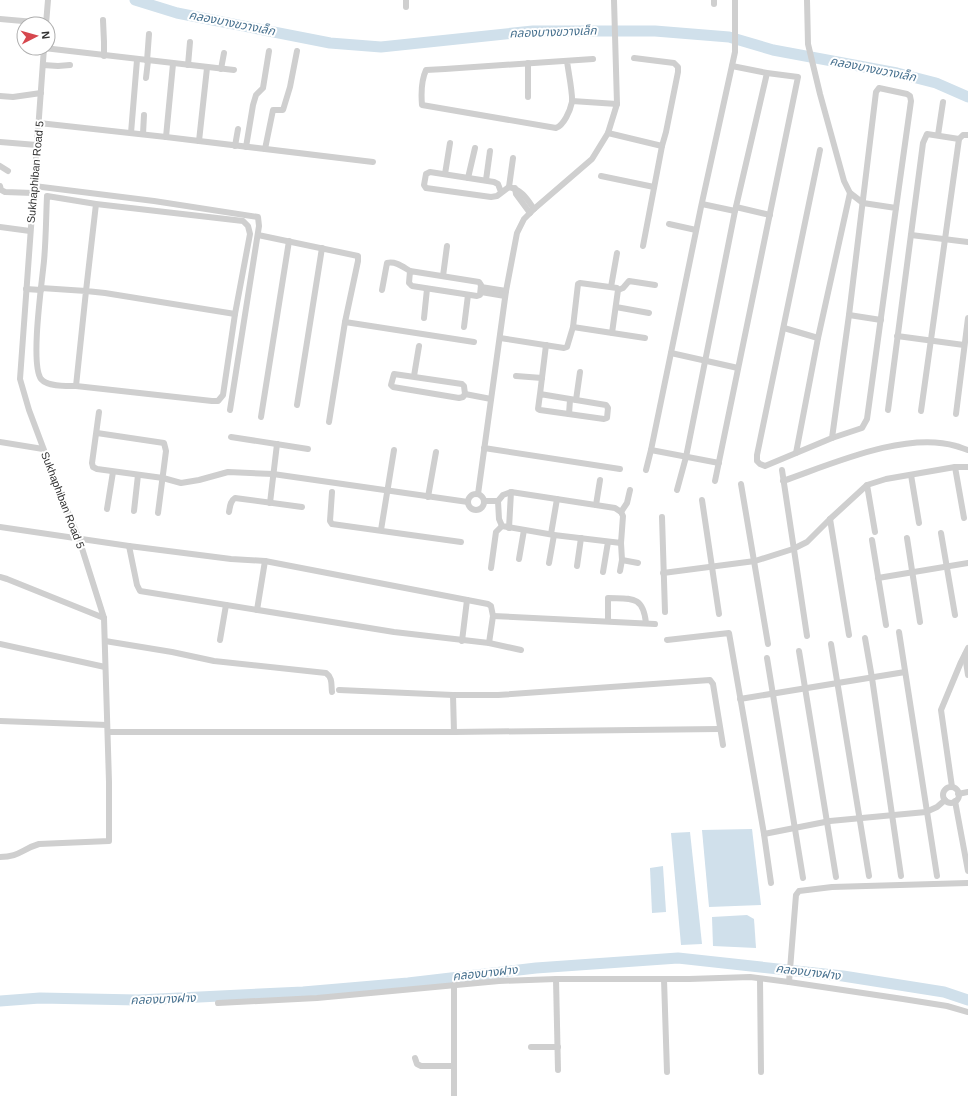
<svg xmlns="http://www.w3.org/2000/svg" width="968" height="1096" font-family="Arial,'Noto Sans Thai',sans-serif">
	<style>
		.water { fill: #d0e0eb }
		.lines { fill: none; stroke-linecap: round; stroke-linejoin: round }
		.river { stroke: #d0e0eb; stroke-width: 11 }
		.minor { stroke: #cfcfcf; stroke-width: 6 }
		.labels { text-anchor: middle; stroke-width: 4; stroke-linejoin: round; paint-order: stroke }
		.street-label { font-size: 11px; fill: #323232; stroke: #fff }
		.water-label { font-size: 12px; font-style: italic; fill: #46708e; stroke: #fff }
	</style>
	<rect width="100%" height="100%" fill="#fff"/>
	<!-- water -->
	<g class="water">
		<polygon points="752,829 761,905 709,907 702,830"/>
		<polygon points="690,832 702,944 681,945 671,833"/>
		<polygon points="663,866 666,912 652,913 650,868"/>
		<polygon points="747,915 754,919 756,948 713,946 712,917"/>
	</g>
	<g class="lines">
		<!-- river -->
		<g class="river">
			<polyline points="135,0 177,13 330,43 381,47 533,31 655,31 729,37 773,50 897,73 936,83 968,97"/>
			<polyline points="0,1001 40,998 138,1000 303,992 408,983 536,968 678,958 843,976 944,992 968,1000"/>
		</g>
		<!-- minor -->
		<g class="minor">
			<polyline points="714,0 714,4"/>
			<polyline points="807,0 808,44 820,94 844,181 850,193 863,203 896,208 867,419 862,428 832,438"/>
			<polyline points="406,7 406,0"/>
			<polyline points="0,19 46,23"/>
			<polyline points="103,20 104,42 104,56"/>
			<polyline points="46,24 48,0"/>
			<polyline points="44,48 234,70"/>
			<polyline points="634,58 674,63 678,67 678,72 666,132 662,146 643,246"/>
			<polyline points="147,61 149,34"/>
			<path d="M567 61C568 70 573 94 572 102 570 111 564 125 556 128L422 105C421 93 421 81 426 70L445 69 593 59"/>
			<polyline points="528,63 528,97"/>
			<polyline points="43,65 58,66 70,65"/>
			<polyline points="188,65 190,42"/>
			<polyline points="221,69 224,53"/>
			<polyline points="146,78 148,61"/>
			<polyline points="0,96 13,97 41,93"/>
			<polyline points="572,101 617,104"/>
			<polyline points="39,123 166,137 373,162"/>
			<polyline points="131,133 137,60"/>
			<polyline points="608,133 662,146"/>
			<polyline points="143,134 144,115"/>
			<polyline points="938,135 943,102"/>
			<polyline points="166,137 173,64"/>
			<polyline points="199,141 207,68"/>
			<polyline points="0,142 37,145"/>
			<polyline points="235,146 238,129"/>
			<polyline points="246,147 253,105 256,95 263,88 269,51"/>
			<polyline points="265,149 273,110 283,110 290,87 297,51"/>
			<polyline points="820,150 757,455 757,461 760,464 765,466 832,438 849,315 876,92 879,88 907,94 910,96 911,101 896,208"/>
			<path d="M513 158 509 187C522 190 527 199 534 209"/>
			<polyline points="0,166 8,171"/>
			<polyline points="445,174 450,143"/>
			<polyline points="601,176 654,187"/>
			<polyline points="468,178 475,148"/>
			<polyline points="486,180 490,151"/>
			<polyline points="0,186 1,190 5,192 33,193"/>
			<polyline points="34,186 154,201 258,217 259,226 230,410"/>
			<polyline points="515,188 516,194 530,213"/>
			<polyline points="501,192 498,184 494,182 430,172 426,174 424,185 426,188 491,197 497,196 509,187"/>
			<path d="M47 196 96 204 243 221 248 226 250 234 235 314 223 395 218 401H212L76 386C67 386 48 387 41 379 30 364 42 282 44 261 46 239 46 218 47 196Z"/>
			<polyline points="96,204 86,291 105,293 235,314"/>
			<polyline points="702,204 735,211"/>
			<polyline points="736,207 770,215"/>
			<polyline points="669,224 696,230"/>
			<polyline points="0,227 30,231"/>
			<polyline points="258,235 358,256 358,261 345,322 329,422"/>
			<polyline points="911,235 968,242"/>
			<polygon points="410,271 479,282 481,285 480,295 477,296 412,286 409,283"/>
			<polyline points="443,276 447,246"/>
			<polyline points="481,287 506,291"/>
			<polyline points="611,287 617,253"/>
			<polyline points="41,288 86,291 76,386"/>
			<polyline points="26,289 41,290"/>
			<path d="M382 290 387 263C396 261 403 267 410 271"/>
			<polyline points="618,290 623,288 629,281 655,285"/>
			<polyline points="481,292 505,296"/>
			<polyline points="616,307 649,313"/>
			<polyline points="849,315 881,320"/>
			<polyline points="424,318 427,289"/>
			<polyline points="345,322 474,342"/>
			<polyline points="464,327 468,295"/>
			<polyline points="573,327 645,338"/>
			<polyline points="784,328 818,338"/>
			<polyline points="897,336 964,345"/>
			<polyline points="500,338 564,348 567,347 573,327 578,284 580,283 617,288 618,290 612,333"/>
			<polyline points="671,353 738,368"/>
			<polygon points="394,374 462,384 464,386 465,394 463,397 459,398 393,387 391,385"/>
			<polyline points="414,376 419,346"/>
			<polyline points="516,376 542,378"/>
			<polyline points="465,394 491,399"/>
			<polyline points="540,394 538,409 540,410 604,419 607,418 608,408 606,405 540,394 546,345"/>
			<polyline points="576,400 580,372"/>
			<polyline points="297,405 322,248"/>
			<polyline points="888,410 923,143 927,134 959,139"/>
			<polyline points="921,411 959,139 963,135 968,135"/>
			<polyline points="99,412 92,463 93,467 97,469 163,478 181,483 199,480 228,472 273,474 468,502"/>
			<polyline points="569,414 570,400"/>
			<polyline points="956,414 968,318"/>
			<polyline points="261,417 289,241"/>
			<polyline points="97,433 164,443 166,451 158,513"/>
			<polyline points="231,437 308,449"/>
			<polyline points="0,442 43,449"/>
			<polyline points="484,448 620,469"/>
			<polyline points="651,450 719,463"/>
			<polyline points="796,453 818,338 850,193"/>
			<polyline points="955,467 964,518"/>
			<polyline points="646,470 651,450 701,207 735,52 735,0"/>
			<polyline points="782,470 807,636"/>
			<polyline points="911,475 919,523"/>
			<polyline points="715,481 798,77 767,73 732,66"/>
			<path d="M783 481C832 464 905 431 956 446 960 447 964 449 968 450"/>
			<polyline points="741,484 768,644"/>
			<polyline points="867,485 875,532"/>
			<polyline points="677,490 686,457 735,211 767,73"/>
			<polyline points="332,492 330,521 332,524 461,542"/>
			<polyline points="478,494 506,291 517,233 524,219 534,209 592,159 608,133 617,104 614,0"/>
			<circle cx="476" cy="502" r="8"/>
			<polyline points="428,497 436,452"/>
			<polyline points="702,500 719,614"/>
			<polyline points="484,501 498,501 503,495 511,492 615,508 621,512 623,516 621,543 554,535 502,526 499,519 498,501"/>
			<polyline points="270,503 277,444"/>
			<polyline points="596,505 600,480"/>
			<polyline points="107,509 113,472"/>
			<polyline points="134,511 138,475"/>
			<path d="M229 512C230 507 230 501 235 498L302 507"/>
			<polyline points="621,512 627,503 630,490"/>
			<polyline points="662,517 665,612"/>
			<polyline points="830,519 849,635"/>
			<polyline points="0,527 129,546 231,559 265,561 488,604 491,606 493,616 489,643"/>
			<polyline points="509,528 511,492"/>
			<polyline points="381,530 394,450"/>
			<polyline points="941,533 955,615"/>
			<polyline points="551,534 557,499"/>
			<polyline points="907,538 920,622"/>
			<polyline points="872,540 886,625"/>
			<polyline points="129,546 137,585 140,591 394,632 489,643 521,650"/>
			<polyline points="519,559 524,530"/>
			<polyline points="622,560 638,563"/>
			<polyline points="549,563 554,535"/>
			<polyline points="577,566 581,538"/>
			<polyline points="491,568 496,532 502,526"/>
			<polyline points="620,571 622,560 621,543"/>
			<polyline points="603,572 608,542"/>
			<polyline points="663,573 755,561 793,549 807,542 830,519 867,485 886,479 955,467 968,467"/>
			<polyline points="0,577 7,579 104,618"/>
			<polyline points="878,578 968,563"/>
			<polyline points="257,610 265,561"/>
			<polyline points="493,616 655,624"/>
			<path d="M608 621V598C631 599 643 595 646 623"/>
			<polyline points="899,632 937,876"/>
			<polyline points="865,638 872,678 901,876"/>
			<polyline points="220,640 226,605"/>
			<polyline points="667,640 729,633 764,834 830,821 926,812 937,807 945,800"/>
			<path d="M105 641 172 652 214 661 326 673C333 678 331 685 332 692"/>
			<polyline points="462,641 467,600"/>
			<polyline points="0,644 105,667"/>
			<polyline points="831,644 869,876"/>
			<polyline points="799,651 836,877"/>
			<polyline points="965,655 968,675"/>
			<polyline points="767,658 803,878"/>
			<polyline points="339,690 453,695 498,695 710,680 713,684 723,745"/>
			<polyline points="453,695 454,732"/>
			<polyline points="740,699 905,672"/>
			<polyline points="0,721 107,725"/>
			<polyline points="108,732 454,732 719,729"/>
			<polyline points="952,787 941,710 961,662 968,648"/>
			<circle cx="951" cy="795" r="8"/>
			<polyline points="958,794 968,792"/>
			<polyline points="955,801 968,871"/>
			<polyline points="764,834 771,883"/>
			<path d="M0 857C19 857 22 849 39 844L109 841V782L104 618 79 539 59 490 29 410 20 379 44 48"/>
			<polyline points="556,979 558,1070"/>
			<polyline points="664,979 667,1072"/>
			<polyline points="760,979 761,1072"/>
			<polyline points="789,982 796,895 799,891 832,887 968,883"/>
			<polyline points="218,1003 317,998 499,981 556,979 689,979 750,977 789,982 903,999 947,1006 968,1012"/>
			<polyline points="531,1047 558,1047"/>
			<polyline points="415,1058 417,1064 421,1066 454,1066"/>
			<polyline points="454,1096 454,985"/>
		</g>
	</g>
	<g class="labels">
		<!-- street labels -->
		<g class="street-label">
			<text transform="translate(35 172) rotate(-85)" y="4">Sukhaphiban Road 5</text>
			<text transform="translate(63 500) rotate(69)" y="4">Sukhaphiban Road 5</text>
		</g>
		<!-- water labels -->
		<g class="water-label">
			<text transform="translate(232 23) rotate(11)" y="4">คลองบางขวางเล็ก</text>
			<text transform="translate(553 32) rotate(-2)" y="4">คลองบางขวางเล็ก</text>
			<text transform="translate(873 69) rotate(11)" y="4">คลองบางขวางเล็ก</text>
			<text transform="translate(808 972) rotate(7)" y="4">คลองบางฝาง</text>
			<text transform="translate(485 973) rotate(-6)" y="4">คลองบางฝาง</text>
			<text transform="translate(163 999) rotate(-2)" y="4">คลองบางฝาง</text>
		</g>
	</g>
	<!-- north arrow -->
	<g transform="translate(36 36) rotate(84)"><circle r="19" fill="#ffffff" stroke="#adadad"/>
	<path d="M0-3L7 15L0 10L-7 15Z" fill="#d6474e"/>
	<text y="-6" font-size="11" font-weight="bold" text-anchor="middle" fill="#323232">N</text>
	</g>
</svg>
